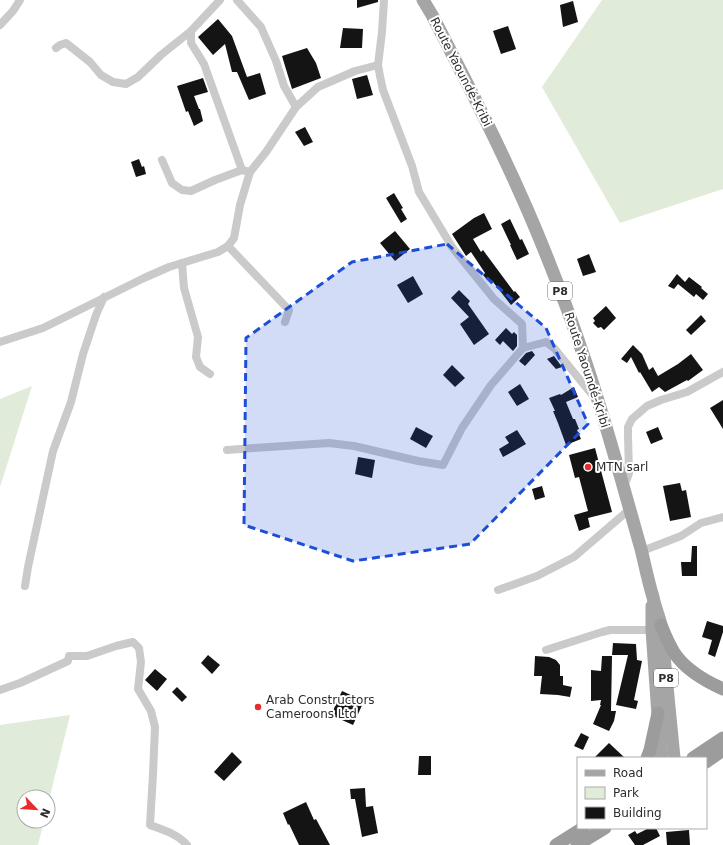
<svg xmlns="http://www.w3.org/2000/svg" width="723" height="845" font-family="'DejaVu Sans',sans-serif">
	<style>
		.green { fill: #e1ebda }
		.building { fill: #141414 }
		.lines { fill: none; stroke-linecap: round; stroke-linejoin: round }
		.minor { stroke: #cacaca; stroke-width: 8 }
		.primary { stroke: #a5a5a5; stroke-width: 13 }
		.trunk { stroke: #9c9c9c; stroke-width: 13 }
		.marked { fill: #1d4ed8; fill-opacity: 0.2; stroke: #1d4ed8; stroke-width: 3; stroke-dasharray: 8 5; stroke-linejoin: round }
		.poi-dot { fill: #e72c2c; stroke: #fff; stroke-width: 1.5 }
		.labels { text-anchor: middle; stroke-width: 4; stroke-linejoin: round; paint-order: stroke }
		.shield { fill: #fff; stroke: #6c6c6c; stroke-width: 1 }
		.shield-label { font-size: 11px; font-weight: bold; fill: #2d2d2d }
		.street-label { font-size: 12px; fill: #2d2d2d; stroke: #fff }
		.poi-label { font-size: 12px; fill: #2d2d2d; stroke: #fff; text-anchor: start }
	</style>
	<rect width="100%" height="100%" fill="#fff"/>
	<!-- green -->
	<g class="green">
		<polygon points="602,0 723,0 723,189 620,223 542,87"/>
		<polygon points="32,386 0,487 0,399"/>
		<polygon points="70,715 48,804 48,797 24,797 24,821 44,821 38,845 0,845 0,725"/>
	</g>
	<!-- building -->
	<g class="building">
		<polygon points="357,0 378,0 378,2 357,8"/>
		<polygon points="573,1 578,22 563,27 560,5"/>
		<polygon points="218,19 232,36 247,77 260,73 266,94 249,100 237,72 232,72 225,44 213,55 198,37"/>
		<polygon points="508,26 516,49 501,54 493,31"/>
		<polygon points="343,28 363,29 362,48 340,48"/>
		<polygon points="307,48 316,63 321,78 292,89 282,56"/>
		<polygon points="367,75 373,95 357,99 352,79"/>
		<polygon points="203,78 208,92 194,96 199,109 200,109 203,121 194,126 188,111 186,112 177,86"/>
		<polygon points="305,127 313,142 304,146 295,132"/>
		<polygon points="139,159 142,167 144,166 146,174 136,177 131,162"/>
		<polygon points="394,193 403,208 401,209 407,219 401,223 386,198"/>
		<polygon points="484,213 492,229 473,239 481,252 483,250 514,292 515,291 520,297 511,305 493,282 491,284 483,275 485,273 471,252 466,256 452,234 474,218"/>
		<polygon points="510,219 520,240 522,239 529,254 517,260 510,245 511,245 501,224"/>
		<polygon points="395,231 410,249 395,261 380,243"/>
		<polygon points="589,254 596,272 583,276 577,259"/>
		<polygon points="677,274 685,282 689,277 702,287 701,288 708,294 703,300 696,294 694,297 678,284 674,289 668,286"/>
		<polygon points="413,276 423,294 408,303 397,285"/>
		<polygon points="459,290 470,301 468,304 489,334 474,345 460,324 469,317 451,298"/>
		<polygon points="606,306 616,318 604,330 601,327 598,328 593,323 595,321 593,318"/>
		<polygon points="701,315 706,321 691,335 686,330"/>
		<polygon points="506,328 512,334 514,332 517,335 517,346 513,351 503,341 500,345 495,340"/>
		<polygon points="633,345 642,354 649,370 653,367 658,376 678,364 691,354 703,370 688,381 687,380 665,392 659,387 652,392 640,372 639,373 631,357 627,363 621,359"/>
		<polygon points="532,351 535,355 525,366 519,361 526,353"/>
		<polygon points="554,356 562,367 556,369 547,359"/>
		<polygon points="452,365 465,378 455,387 443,375"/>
		<polygon points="520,384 529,399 517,406 508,392"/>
		<polygon points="574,387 578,397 566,402 573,419 575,419 579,429 577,430 581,439 566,445 558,423 553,411 555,411 549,398 560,394 561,395"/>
		<polygon points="723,400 723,429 710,408"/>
		<polygon points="416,427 433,436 426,448 410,439"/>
		<polygon points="658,427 663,439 651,444 646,432"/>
		<polygon points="517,430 526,444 514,451 503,457 499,449 509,443 505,437"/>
		<polygon points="595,448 612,512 588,518 590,527 579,531 574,515 588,511 579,477 575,478 569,455"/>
		<polygon points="358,457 375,460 372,478 355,474"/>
		<polygon points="680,483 682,491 686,490 691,517 670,521 663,486"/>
		<polygon points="542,486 545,497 535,500 532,489"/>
		<polygon points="692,546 697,546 697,576 682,576 681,562 691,562"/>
		<polygon points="707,621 723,626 723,632 715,657 708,654 712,640 702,637"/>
		<polygon points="613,643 636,644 637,660 642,661 634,700 638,701 636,709 616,705 628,655 612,655"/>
		<polygon points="208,655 220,665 212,674 201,663"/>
		<polygon points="535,656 549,657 556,660 560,665 560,676 563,676 563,685 572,687 570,697 558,695 540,694 542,676 534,676"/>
		<polygon points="602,656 612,656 611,711 616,711 614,721 609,731 593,724 601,705 600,705 601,700 591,701 591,670 601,671"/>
		<polygon points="155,669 167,679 157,691 145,680"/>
		<polygon points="177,687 187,697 182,702 172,692"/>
		<polygon points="342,691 364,701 353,725 331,715"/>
		<polygon points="581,733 589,737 583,750 574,746"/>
		<polygon points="609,743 625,758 594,758"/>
		<polygon points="232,752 242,762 224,781 214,772"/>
		<polygon points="419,756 431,756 431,775 418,775"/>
		<polygon points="365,788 366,807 373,806 378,833 362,837 355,799 351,799 350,789"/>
		<polygon points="306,802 314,820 316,819 330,845 299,845 289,824 288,825 283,813"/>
		<polygon points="649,828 656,828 660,836 643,845 635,845 628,835 635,831 637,834"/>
		<polygon points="689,830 690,845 667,845 666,832"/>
	</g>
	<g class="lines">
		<!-- minor -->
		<g class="minor">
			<polyline points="220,0 191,31 191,43 204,64 242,170 250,172"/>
			<polyline points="237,0 261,27 276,61 284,86 296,107"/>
			<polyline points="384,0 382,32 378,65 380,76 383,90 412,166 419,192 452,247 494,299 522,324 523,348"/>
			<polyline points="0,25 13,11 20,0"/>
			<polyline points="56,48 60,45 66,43 90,62 101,75 113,82 126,84 138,77 161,55 191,31"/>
			<polyline points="162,160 172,183 182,190 191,191 215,180 242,170"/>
			<polyline points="228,246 289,310 285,322"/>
			<polyline points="182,263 184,288 198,337 196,357 200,367 210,374"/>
			<polyline points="0,342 43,328 144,278 169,267 218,252 228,246 234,238 240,205 250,172 266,152 296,107 318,87 355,71 378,65"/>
			<polyline points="227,450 254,448 329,443 354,446 418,461 443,465 462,428 491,385 523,348 546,342 554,348 594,397"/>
			<polyline points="623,487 627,479 629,473 628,435 628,427 632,419 647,406 661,400 687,392 723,372"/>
			<polyline points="642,551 681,536 701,523 723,517"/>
			<polyline points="25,586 28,567 53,451 71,402 83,354 96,315 104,297"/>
			<polyline points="498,590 537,576 574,557 630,509"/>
			<polyline points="546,650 602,632 610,630 652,630"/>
			<path d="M0 690 20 683 68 661 69 656H87L116 646 133 642 139 648 141 662 138 689 151 711 155 727 153 774 150 825C163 830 178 834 187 845"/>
		</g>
		<!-- primary -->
		<g class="primary">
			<path d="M423 0 432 15C474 96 516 177 549 262 562 294 574 327 585 360 606 422 623 486 641 549 645 565 648 581 653 597 655 607 659 616 661 625L674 758"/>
			<polyline points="652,606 652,630 661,758"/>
		</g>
		<!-- trunk -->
		<g class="trunk">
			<path d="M661 625C665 635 669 645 675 654 687 671 705 681 723 689"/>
			<polyline points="647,758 650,750 658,713"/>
			<polyline points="693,758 723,738"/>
			<polyline points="706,762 723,750"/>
			<polyline points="556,845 583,828"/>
			<polyline points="577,845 605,828"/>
		</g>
	</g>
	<!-- marked area -->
	<path class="marked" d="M447 244 546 328 588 424 470 544 353 561 244 525 246 338 352 262Z"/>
	<!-- markers -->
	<g class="poi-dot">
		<circle cx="588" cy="467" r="4"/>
		<circle cx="258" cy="707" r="4"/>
	</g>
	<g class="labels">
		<!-- shield labels -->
		<g class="shield">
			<rect x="548" y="282" width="24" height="18" rx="3"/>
			<rect x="654" y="669" width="24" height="18" rx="3"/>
		</g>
		<g class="shield-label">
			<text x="560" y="295">P8</text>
			<text x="666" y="682">P8</text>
		</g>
		<!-- street labels -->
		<g class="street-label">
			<text transform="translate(461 72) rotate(63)" y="4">Route Yaoundé-Kribi</text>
			<text transform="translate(587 370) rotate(72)" y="4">Route Yaoundé-Kribi</text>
		</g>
		<!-- poi labels -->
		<g class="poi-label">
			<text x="596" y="471">MTN sarl</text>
			<text x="266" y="704">Arab Constructors<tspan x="266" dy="14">Cameroons Ltd</tspan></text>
		</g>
	</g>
	<!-- legend -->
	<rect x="577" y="757" width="130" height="72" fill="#ffffff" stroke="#ababab"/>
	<rect x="585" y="770" width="20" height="6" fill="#a5a5a5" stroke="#ababab"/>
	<text x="613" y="777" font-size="12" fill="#2d2d2d">Road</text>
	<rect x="585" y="787" width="20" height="12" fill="#e1ebda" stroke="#ababab"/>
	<text x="613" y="797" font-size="12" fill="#2d2d2d">Park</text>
	<rect x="585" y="807" width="20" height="12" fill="#141414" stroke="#ababab"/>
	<text x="613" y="817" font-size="12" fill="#2d2d2d">Building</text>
	<!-- north arrow -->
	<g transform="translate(36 809) rotate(115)"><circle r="19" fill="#ffffff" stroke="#ababab"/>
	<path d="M0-3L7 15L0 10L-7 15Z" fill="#e72c2c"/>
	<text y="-6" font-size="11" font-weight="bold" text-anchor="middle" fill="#2d2d2d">N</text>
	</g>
</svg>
